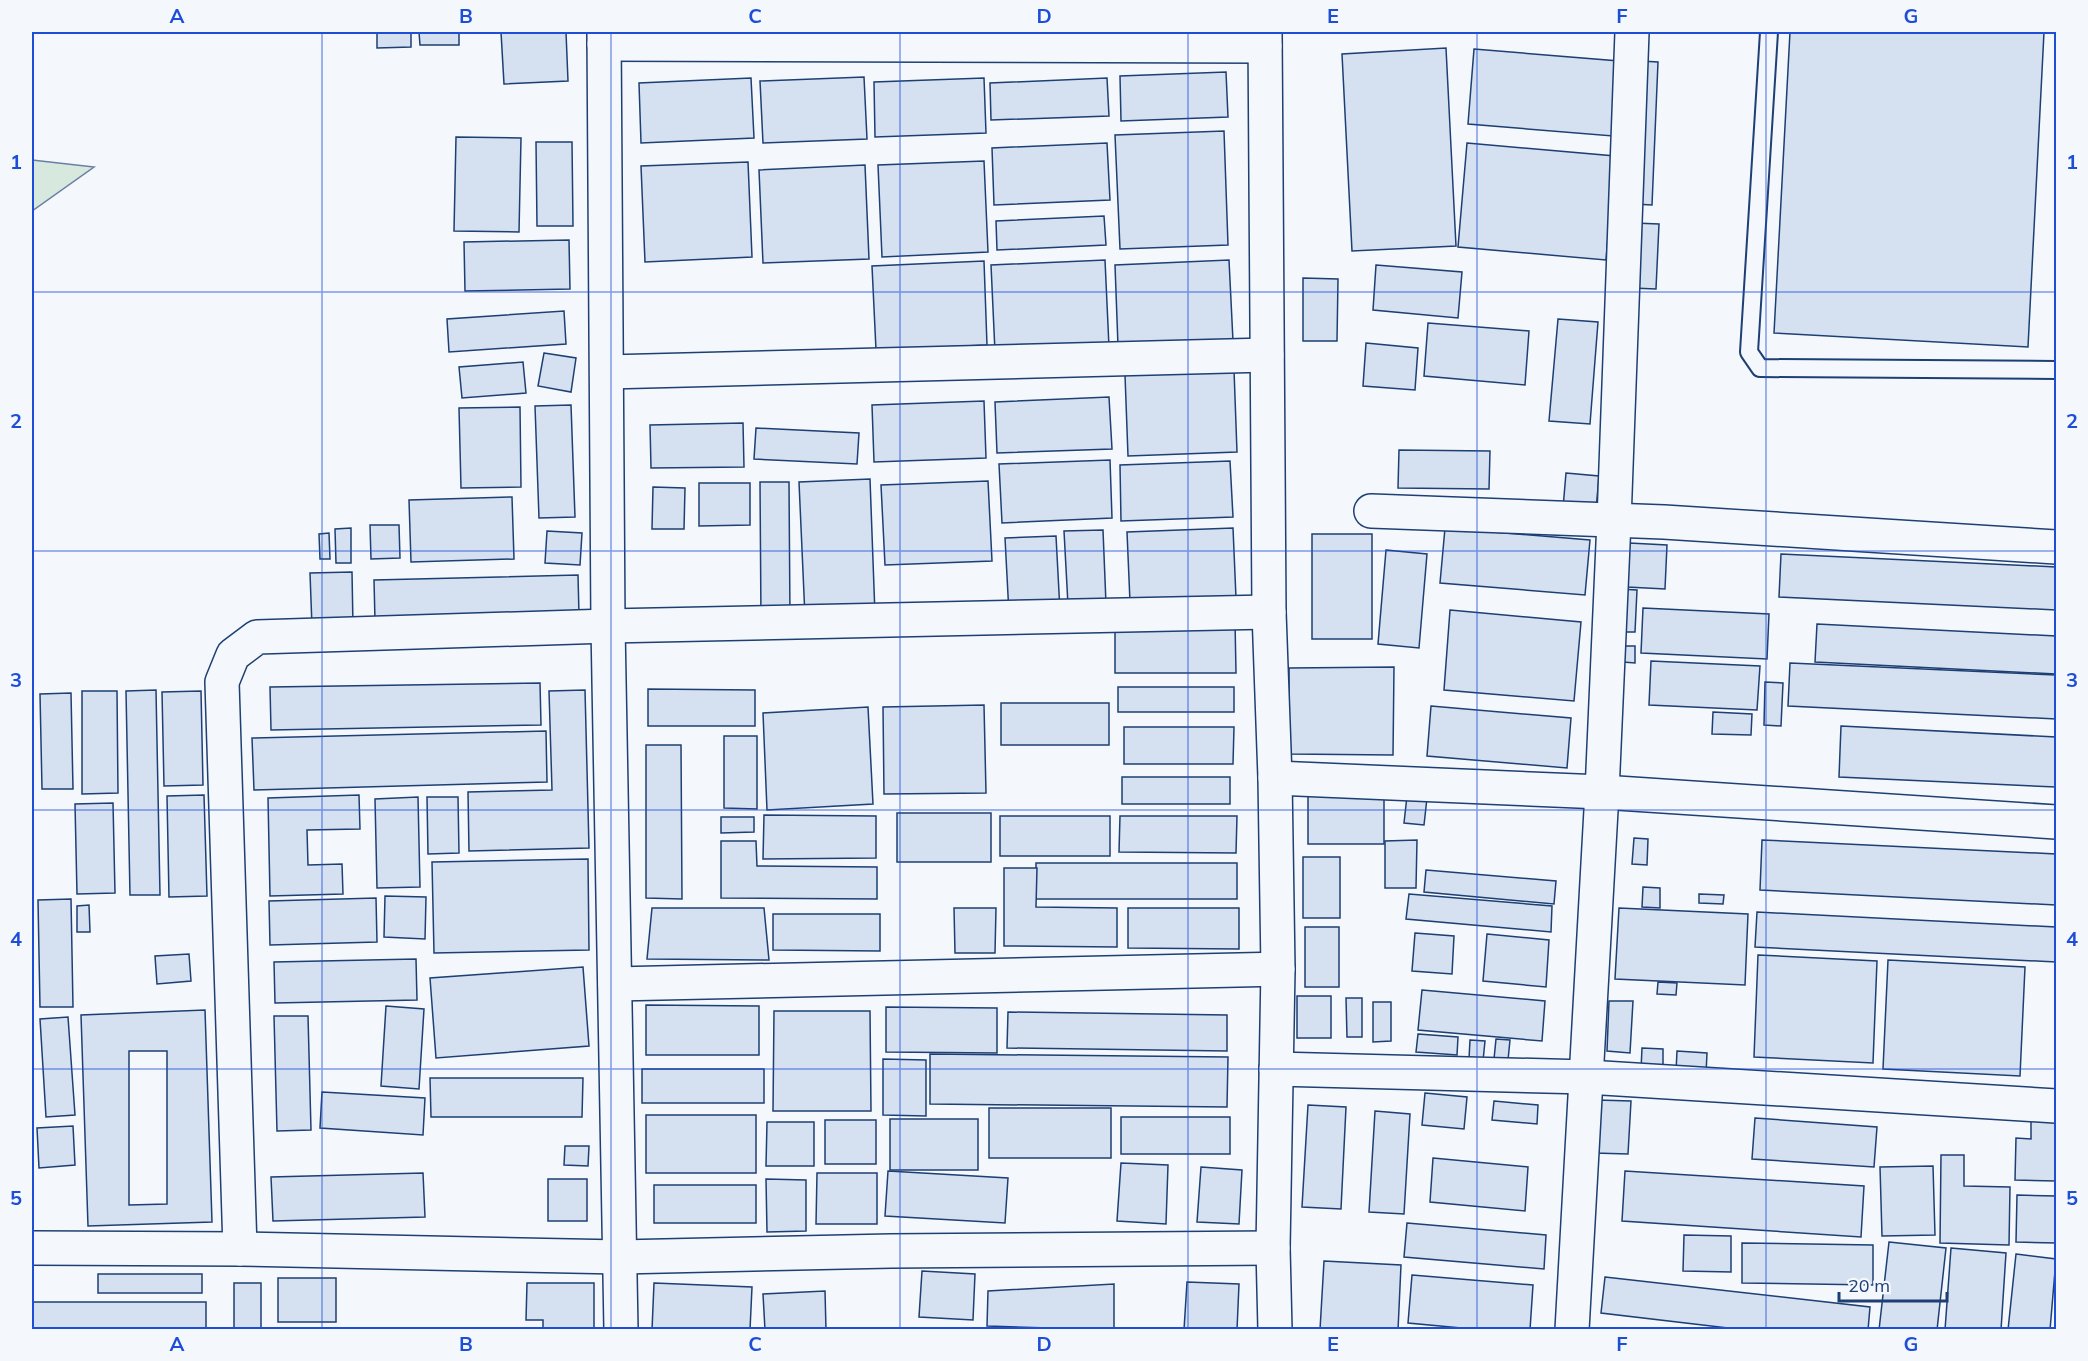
<svg xmlns="http://www.w3.org/2000/svg" width="2088" height="1361" font-family="Mulish,sans-serif">
	<style>
		.green { fill: #d7e8df; stroke: #687fa3; stroke-width: 1.5 }
		.building { fill: #d5e0f0; stroke: #1d3f73; stroke-width: 1.5; fill-rule: evenodd }
		.lines { fill: none; stroke-linecap: round; stroke-linejoin: round }
		.service-casing { stroke: #1d3f73; stroke-width: 20 }
		.minor-casing { stroke: #1d3f73; stroke-width: 36 }
		.service { stroke: #f4f7fb; stroke-width: 16 }
		.minor { stroke: #f4f7fb; stroke-width: 33 }
		.grid { fill: none; stroke: #1d4ed8; stroke-width: 1.5; stroke-opacity: 0.55 }
		.neatline { fill: none; stroke: #1d4ed8; stroke-width: 2 }
		.grid-label { font-size: 20px; text-anchor: middle; font-weight: bold; fill: #1d4ed8 }
	</style>
	<rect width="100%" height="100%" fill="#f4f7fb"/>
	<!-- green -->
	<polygon class="green" points="32,160 94,167 32,211"/>
	<!-- building -->
	<g class="building">
		<polygon points="377,32 411,32 411,47 377,48"/>
		<polygon points="419,32 459,32 459,45 420,45"/>
		<polygon points="501,32 566,32 568,81 504,84"/>
		<polygon points="1790,32 2044,32 2028,347 1774,333"/>
		<polygon points="1446,48 1456,246 1352,251 1342,54"/>
		<polygon points="1474,49 1619,61 1613,136 1468,124"/>
		<polygon points="1641,61 1658,62 1652,205 1634,204"/>
		<polygon points="1226,72 1228,117 1121,121 1120,76"/>
		<polygon points="864,77 867,139 763,143 760,81"/>
		<polygon points="751,78 754,138 641,143 639,83"/>
		<polygon points="984,78 986,133 875,137 874,82"/>
		<polygon points="1107,78 1109,116 991,120 990,83"/>
		<polygon points="1224,131 1228,245 1120,249 1115,135"/>
		<polygon points="456,137 521,138 519,232 454,231"/>
		<polygon points="536,142 572,142 573,226 537,226"/>
		<polygon points="1107,143 1110,200 994,205 992,148"/>
		<polygon points="1467,143 1615,156 1606,260 1458,247"/>
		<polygon points="984,161 988,252 882,257 878,165"/>
		<polygon points="748,162 752,257 645,262 641,166"/>
		<polygon points="865,165 869,259 763,263 759,170"/>
		<polygon points="1104,216 1106,245 997,250 996,221"/>
		<polygon points="1634,223 1659,224 1656,289 1632,288"/>
		<polygon points="569,240 570,289 465,291 464,242"/>
		<polygon points="1105,260 1109,347 995,352 991,265"/>
		<polygon points="1229,260 1233,341 1118,346 1115,265"/>
		<polygon points="984,261 987,345 876,350 872,266"/>
		<polygon points="1376,265 1462,272 1458,318 1373,310"/>
		<polygon points="1303,278 1338,279 1337,341 1303,341"/>
		<polygon points="564,311 566,344 449,352 447,319"/>
		<polygon points="1558,319 1598,322 1590,424 1549,421"/>
		<polygon points="1428,323 1529,331 1525,385 1424,376"/>
		<polygon points="1366,343 1418,348 1415,390 1363,386"/>
		<polygon points="544,353 576,358 571,392 538,386"/>
		<polygon points="523,362 526,393 462,398 459,367"/>
		<polygon points="1234,370 1237,452 1128,456 1125,375"/>
		<polygon points="1109,397 1112,449 997,453 995,402"/>
		<polygon points="984,401 986,458 874,462 872,405"/>
		<polygon points="571,405 575,517 539,518 535,406"/>
		<polygon points="520,407 521,487 461,488 459,408"/>
		<polygon points="743,423 744,467 651,468 650,425"/>
		<polygon points="756,428 859,433 857,464 754,459"/>
		<polygon points="1399,450 1490,451 1489,489 1398,488"/>
		<polygon points="1110,460 1112,518 1002,523 999,464"/>
		<polygon points="1230,461 1233,517 1121,521 1120,465"/>
		<polygon points="1566,473 1599,476 1596,510 1563,508"/>
		<polygon points="870,479 875,615 805,617 799,482"/>
		<polygon points="988,481 992,561 885,565 881,485"/>
		<polygon points="760,482 789,482 790,620 761,621"/>
		<polygon points="699,483 750,483 750,525 699,526"/>
		<polygon points="653,487 685,488 684,529 652,529"/>
		<polygon points="512,497 514,559 411,562 409,500"/>
		<polygon points="370,525 399,525 400,558 371,559"/>
		<polygon points="351,528 351,563 336,563 335,529"/>
		<polygon points="1233,528 1236,598 1130,602 1127,532"/>
		<polygon points="1445,528 1590,540 1585,595 1440,583"/>
		<polygon points="1103,530 1106,604 1068,605 1064,531"/>
		<polygon points="547,531 582,533 580,565 545,563"/>
		<polygon points="329,533 330,559 320,559 319,534"/>
		<rect x="1312" y="534" width="60" height="105"/>
		<polygon points="1056,536 1060,611 1009,614 1005,538"/>
		<polygon points="1629,543 1667,545 1665,589 1627,587"/>
		<polygon points="1386,550 1427,554 1419,648 1378,644"/>
		<polygon points="1781,554 2056,567 2056,610 1779,597"/>
		<polygon points="352,572 353,626 312,627 310,573"/>
		<polygon points="578,575 579,615 375,621 374,580"/>
		<polygon points="1620,589 1637,590 1635,632 1619,632"/>
		<polygon points="1643,608 1769,614 1767,659 1641,653"/>
		<polygon points="1450,610 1581,622 1574,701 1444,690"/>
		<polygon points="1115,621 1235,621 1236,673 1115,673"/>
		<polygon points="1817,624 2056,636 2056,674 1815,662"/>
		<polygon points="1623,646 1635,646 1635,663 1623,662"/>
		<polygon points="1651,661 1760,666 1757,710 1649,705"/>
		<polygon points="1790,663 2056,675 2056,719 1788,706"/>
		<polygon points="1394,667 1393,755 1289,754 1289,668"/>
		<polygon points="1765,682 1783,683 1781,726 1764,725"/>
		<polygon points="540,683 541,725 271,730 270,687"/>
		<rect x="1118" y="687" width="116" height="25"/>
		<polygon points="648,689 755,690 755,726 648,726"/>
		<polygon points="156,690 160,895 130,895 126,691"/>
		<polygon points="585,690 589,848 469,851 468,792 552,790 549,691"/>
		<polygon points="82,691 117,691 118,793 82,794"/>
		<polygon points="201,691 203,785 164,786 162,692"/>
		<polygon points="71,693 73,789 42,789 40,694"/>
		<rect x="1001" y="703" width="108" height="42"/>
		<polygon points="984,705 986,793 884,794 883,707"/>
		<polygon points="1431,706 1571,718 1567,768 1427,756"/>
		<polygon points="868,707 873,804 767,810 763,713"/>
		<polygon points="1713,712 1752,714 1751,735 1712,734"/>
		<polygon points="1841,726 2056,737 2056,787 1839,777"/>
		<polygon points="1124,727 1234,727 1233,764 1124,764"/>
		<polygon points="546,731 547,782 254,790 252,738"/>
		<polygon points="724,736 757,736 757,809 724,808"/>
		<polygon points="646,745 681,745 682,899 646,898"/>
		<rect x="1122" y="777" width="108" height="27"/>
		<rect x="1308" y="791" width="76" height="53"/>
		<polygon points="204,795 207,896 169,897 167,796"/>
		<polygon points="359,795 360,829 307,830 308,865 342,864 343,894 270,896 268,798"/>
		<polygon points="1407,796 1427,798 1424,825 1404,823"/>
		<polygon points="418,797 420,887 377,888 375,799"/>
		<polygon points="427,797 458,797 459,853 428,854"/>
		<polygon points="113,803 115,893 77,894 75,804"/>
		<rect x="897" y="813" width="94" height="49"/>
		<polygon points="764,815 876,816 876,858 763,859"/>
		<rect x="1000" y="816" width="110" height="40"/>
		<polygon points="1120,816 1237,816 1236,853 1119,852"/>
		<polygon points="721,817 754,817 754,832 721,833"/>
		<polygon points="1634,838 1648,839 1647,865 1632,864"/>
		<polygon points="1417,840 1416,888 1385,888 1385,841"/>
		<polygon points="1762,840 2056,854 2056,905 1760,890"/>
		<polygon points="721,841 756,841 757,866 877,867 877,899 721,898"/>
		<rect x="1303" y="857" width="37" height="61"/>
		<polygon points="588,859 589,950 434,953 432,862"/>
		<rect x="1036" y="863" width="201" height="36"/>
		<polygon points="1004,868 1037,868 1036,907 1117,908 1117,947 1004,946"/>
		<polygon points="1426,870 1556,881 1554,904 1424,892"/>
		<polygon points="1643,887 1660,888 1660,908 1642,907"/>
		<polygon points="1409,894 1552,906 1551,932 1406,919"/>
		<polygon points="1699,894 1724,895 1723,904 1699,903"/>
		<polygon points="385,896 426,897 425,939 384,937"/>
		<polygon points="376,898 377,942 270,945 269,901"/>
		<polygon points="71,899 73,1007 40,1007 38,900"/>
		<polygon points="89,905 90,932 77,932 77,906"/>
		<polygon points="652,908 764,908 769,960 647,959"/>
		<polygon points="954,908 996,908 995,953 955,953"/>
		<polygon points="1128,908 1239,908 1239,949 1128,948"/>
		<polygon points="1619,908 1748,914 1745,985 1615,979"/>
		<polygon points="1757,912 2056,927 2056,962 1755,947"/>
		<polygon points="773,914 880,914 880,951 773,950"/>
		<rect x="1305" y="927" width="34" height="60"/>
		<polygon points="1415,933 1454,936 1452,974 1412,971"/>
		<polygon points="1487,934 1549,940 1546,987 1483,981"/>
		<polygon points="189,954 191,981 157,984 155,956"/>
		<polygon points="1758,955 1877,961 1873,1063 1754,1057"/>
		<polygon points="416,959 417,1000 275,1003 274,962"/>
		<polygon points="1888,960 2025,967 2020,1076 1883,1069"/>
		<polygon points="583,967 589,1046 436,1058 430,978"/>
		<polygon points="1658,982 1677,983 1676,995 1657,994"/>
		<polygon points="1422,990 1545,1001 1542,1041 1418,1030"/>
		<rect x="1297" y="996" width="34" height="42"/>
		<polygon points="1346,998 1362,998 1362,1037 1347,1037"/>
		<polygon points="1609,1001 1633,1001 1630,1053 1607,1051"/>
		<polygon points="1373,1002 1391,1002 1391,1041 1373,1042"/>
		<polygon points="646,1005 759,1006 759,1055 646,1055"/>
		<polygon points="386,1006 424,1009 419,1089 381,1086"/>
		<polygon points="886,1007 997,1008 997,1053 886,1052"/>
		<path d="M205 1010 212 1222 88 1226 81 1015ZM129 1051H167V1204L129 1205Z"/>
		<polygon points="774,1011 870,1011 871,1111 773,1111"/>
		<polygon points="1008,1012 1227,1015 1227,1051 1007,1048"/>
		<polygon points="274,1016 308,1016 311,1130 277,1131"/>
		<polygon points="68,1017 75,1115 46,1117 40,1019"/>
		<polygon points="1418,1034 1458,1037 1457,1055 1416,1052"/>
		<polygon points="1496,1039 1510,1040 1508,1060 1494,1059"/>
		<polygon points="1470,1040 1485,1041 1483,1061 1469,1059"/>
		<polygon points="1642,1048 1663,1049 1663,1071 1641,1070"/>
		<polygon points="1677,1051 1707,1053 1706,1074 1676,1072"/>
		<polygon points="930,1054 1228,1057 1227,1107 930,1104"/>
		<polygon points="883,1059 926,1060 926,1116 883,1115"/>
		<rect x="642" y="1069" width="122" height="34"/>
		<polygon points="430,1078 583,1078 582,1117 431,1117"/>
		<polygon points="322,1092 425,1098 423,1135 320,1128"/>
		<polygon points="1425,1093 1467,1097 1464,1129 1422,1125"/>
		<polygon points="1597,1100 1631,1101 1628,1154 1594,1153"/>
		<polygon points="1494,1101 1538,1105 1537,1124 1492,1120"/>
		<polygon points="1308,1105 1346,1107 1341,1209 1302,1207"/>
		<rect x="989" y="1108" width="122" height="50"/>
		<polygon points="1375,1111 1410,1114 1404,1214 1369,1212"/>
		<rect x="646" y="1115" width="110" height="58"/>
		<rect x="1121" y="1117" width="109" height="37"/>
		<polygon points="1755,1118 1877,1127 1874,1167 1752,1159"/>
		<rect x="890" y="1119" width="88" height="51"/>
		<rect x="825" y="1120" width="51" height="44"/>
		<polygon points="2031,1120 2056,1120 2056,1181 2015,1180 2016,1138 2031,1139"/>
		<polygon points="767,1122 814,1122 814,1166 766,1166"/>
		<polygon points="73,1126 75,1165 39,1168 37,1128"/>
		<polygon points="565,1146 589,1146 588,1166 564,1165"/>
		<polygon points="1941,1155 1964,1155 1964,1186 2010,1187 2009,1245 1940,1243"/>
		<polygon points="1433,1158 1528,1167 1525,1211 1430,1202"/>
		<polygon points="1121,1163 1168,1165 1166,1224 1117,1221"/>
		<polygon points="1933,1166 1935,1235 1882,1236 1880,1167"/>
		<polygon points="1201,1167 1242,1170 1239,1224 1197,1222"/>
		<polygon points="888,1171 1008,1178 1005,1223 885,1216"/>
		<polygon points="1625,1171 1864,1186 1861,1237 1622,1221"/>
		<polygon points="423,1173 425,1217 273,1221 271,1177"/>
		<polygon points="817,1173 877,1173 877,1224 816,1224"/>
		<rect x="548" y="1179" width="39" height="42"/>
		<polygon points="766,1179 806,1180 806,1231 767,1232"/>
		<rect x="654" y="1185" width="102" height="38"/>
		<polygon points="2017,1195 2056,1196 2056,1243 2016,1242"/>
		<polygon points="1407,1223 1546,1235 1544,1269 1404,1257"/>
		<polygon points="1684,1235 1731,1236 1731,1272 1683,1271"/>
		<polygon points="1889,1242 1946,1248 1937,1330 1879,1330"/>
		<polygon points="1742,1243 1873,1245 1873,1285 1742,1283"/>
		<polygon points="1951,1248 2006,1253 2001,1330 1945,1330"/>
		<polygon points="2016,1254 2056,1259 2050,1330 2008,1330"/>
		<polygon points="1324,1261 1401,1265 1398,1330 1320,1330"/>
		<polygon points="922,1271 975,1274 973,1320 919,1317"/>
		<rect x="98" y="1274" width="104" height="19"/>
		<polygon points="1412,1275 1533,1285 1530,1330 1483,1330 1408,1323"/>
		<polygon points="1605,1277 1870,1307 1868,1330 1745,1330 1601,1313"/>
		<rect x="278" y="1278" width="58" height="44"/>
		<polygon points="1187,1282 1239,1284 1237,1330 1184,1330"/>
		<rect x="234" y="1283" width="27" height="47"/>
		<polygon points="527,1283 594,1283 594,1330 543,1330 543,1320 526,1320"/>
		<polygon points="654,1283 752,1287 750,1330 652,1330"/>
		<polygon points="1114,1284 1114,1330 987,1326 988,1291"/>
		<polygon points="825,1291 826,1330 765,1330 763,1294"/>
		<rect x="32" y="1302" width="174" height="28"/>
	</g>
	<g class="lines">
		<defs>
			<polyline id="service" points="1769,32 1749,352 1760,368 2056,370"/>
			<g id="minor">
				<polyline points="604,32 608,626 621,1330"/>
				<polyline points="1265,32 1269,612 1275,778 1278,969 1273,1248 1275,1330"/>
				<polyline points="604,44 1265,46"/>
				<polyline points="607,372 1267,355"/>
				<polyline points="1371,511 1664,522 2056,547"/>
				<polyline points="1275,778 1602,792 2056,822"/>
				<polyline points="615,984 1278,969"/>
				<polyline points="1276,1069 1587,1077 2056,1106"/>
				<polyline points="32,1248 240,1249 620,1257 891,1251 1273,1248"/>
				<polyline points="240,1249 222,682 233,655 257,637 608,626 1269,612"/>
				<polyline points="1572,1330 1602,792 1614,521 1632,32"/>
			</g>
		</defs>
		<!-- service casing -->
		<use href="#service" class="service-casing"/>
		<!-- minor casing -->
		<use href="#minor" class="minor-casing"/>
		<!-- service -->
		<use href="#service" class="service"/>
		<!-- minor -->
		<use href="#minor" class="minor"/>
	</g>
	<!-- grid -->
	<path class="grid" d="M322 32V1330M611 32V1330M900 32V1330M1188 32V1330M1477 32V1330M1766 32V1330M32 292H2056M32 551H2056M32 810H2056M32 1069H2056"/>
	<!-- border -->
	<rect width="2088" height="1361" fill="none" stroke="#f4f7fb" stroke-width="66"/>
	<!-- scale -->
	<path d="M1839 1292v9h108v-9" fill="none" stroke="#1d3f73" stroke-width="3"/>
	<text x="1848" y="1292" font-size="18" fill="#1d3f73" stroke="#f4f7fb" stroke-width="4.5" paint-order="stroke">20 m</text>
	<rect x="33" y="33" width="2022" height="1295" class="neatline"/>
	<g class="grid-label">
		<text x="177" y="23">A</text>
		<text x="466" y="23">B</text>
		<text x="755" y="23">C</text>
		<text x="1044" y="23">D</text>
		<text x="1333" y="23">E</text>
		<text x="1622" y="23">F</text>
		<text x="1911" y="23">G</text>
		<text x="16" y="169">1</text>
		<text x="2072" y="169">1</text>
		<text x="16" y="428">2</text>
		<text x="2072" y="428">2</text>
		<text x="16" y="687">3</text>
		<text x="2072" y="687">3</text>
		<text x="16" y="946">4</text>
		<text x="2072" y="946">4</text>
		<text x="16" y="1205">5</text>
		<text x="2072" y="1205">5</text>
		<text x="177" y="1351">A</text>
		<text x="466" y="1351">B</text>
		<text x="755" y="1351">C</text>
		<text x="1044" y="1351">D</text>
		<text x="1333" y="1351">E</text>
		<text x="1622" y="1351">F</text>
		<text x="1911" y="1351">G</text>
	</g>
</svg>
